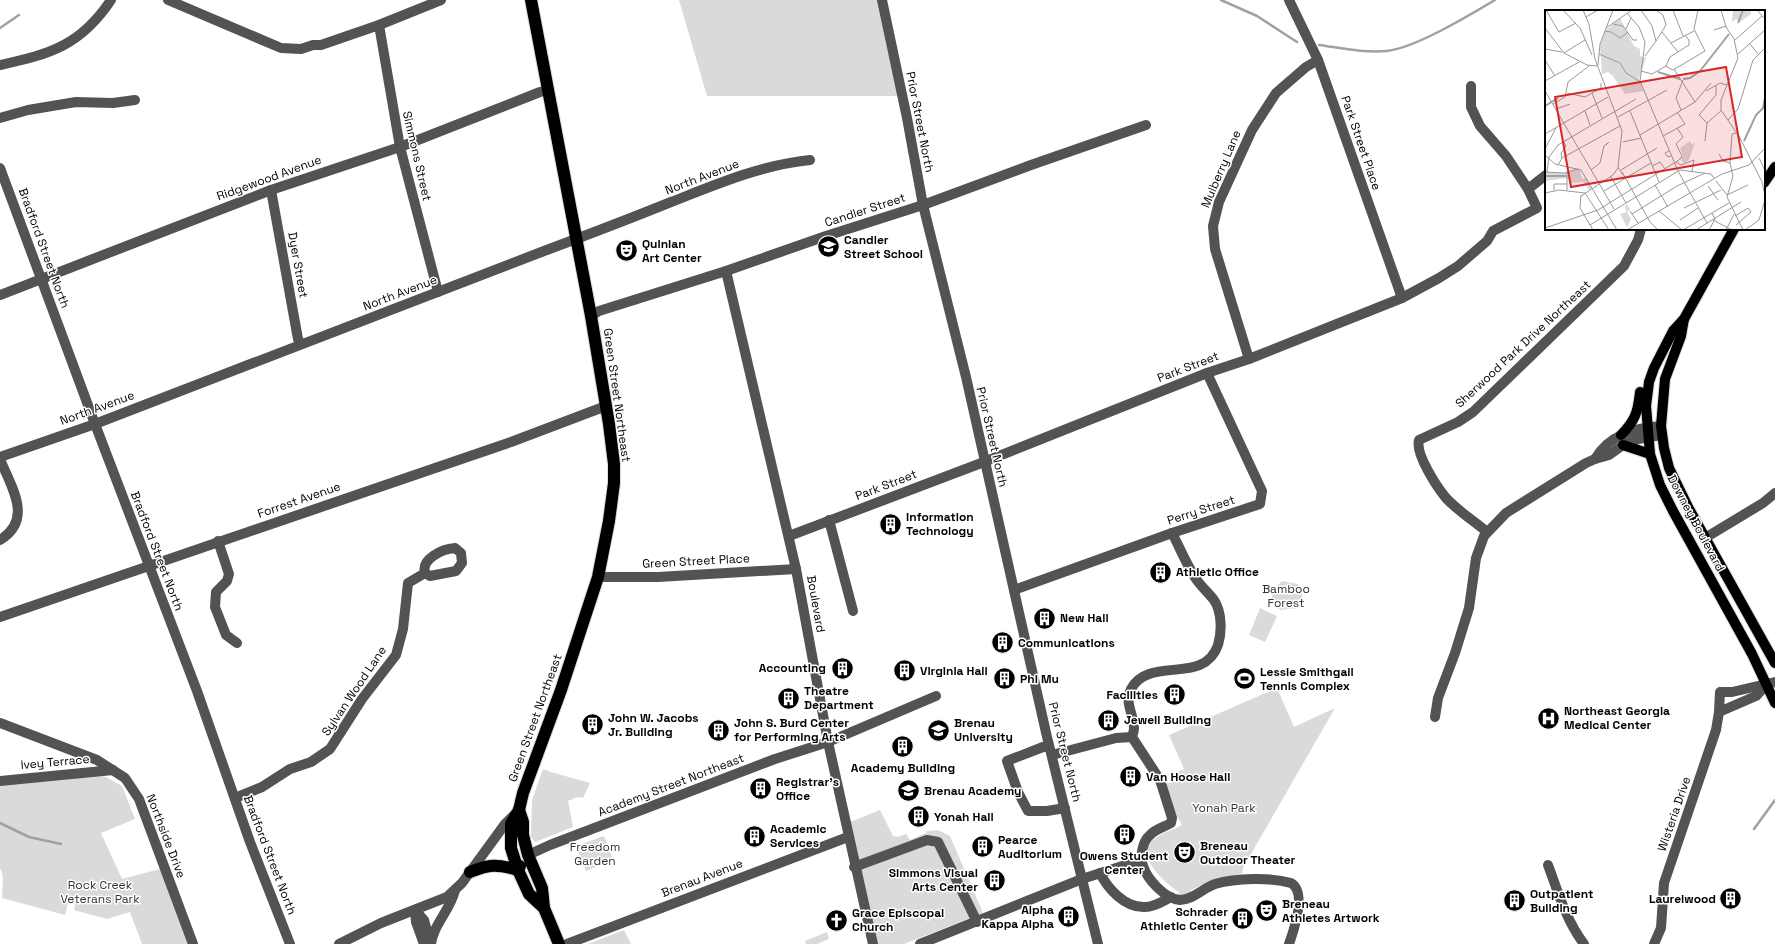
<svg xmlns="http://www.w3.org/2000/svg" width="1775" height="944" font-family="'Space Grotesk',sans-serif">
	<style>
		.green { fill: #dadada }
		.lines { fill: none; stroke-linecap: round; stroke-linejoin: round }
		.stream { stroke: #a1a1a1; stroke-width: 2.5 }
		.major-casing { stroke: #dbdbdb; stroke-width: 12 }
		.highway-casing { stroke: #dbdbdb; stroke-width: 14 }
		.minor { stroke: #535353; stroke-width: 10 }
		.major { stroke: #000; stroke-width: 10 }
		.highway { stroke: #000; stroke-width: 12 }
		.labels { text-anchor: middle; stroke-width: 3; stroke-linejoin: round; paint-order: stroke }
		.street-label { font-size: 12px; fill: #000; stroke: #fff }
		.poi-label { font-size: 12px; font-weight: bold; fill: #000; stroke: #fff; text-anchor: start }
		.park-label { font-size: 12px; fill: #313131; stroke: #fff }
		.inset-river { fill: none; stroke: #a1a1a1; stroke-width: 2 }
		.inset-road { fill: none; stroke: #999; stroke-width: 1 }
		.view { fill: #d62828; fill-opacity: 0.15; stroke: #d62828; stroke-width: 2 }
		.inset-edge { fill: none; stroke: #000; stroke-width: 2 }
	</style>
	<rect width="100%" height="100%" fill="#fff"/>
	<!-- green -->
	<g class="green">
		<polygon points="679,0 886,0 903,96 707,96"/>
		<polygon points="1282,581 1298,584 1302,592 1303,605 1298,608 1280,610 1273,602 1271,592"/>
		<polygon points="1260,608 1277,616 1265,642 1249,635"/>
		<path d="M1277 688 1294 727 1335 708 1243 868 1242 874 1215 879 1191 890 1190 896 1179 895V892C1167 884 1133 856 1153 840 1161 833 1173 830 1182 825L1173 810 1166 784 1175 781 1173 774 1184 769 1169 735Z"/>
		<polygon points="543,769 551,772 590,783 583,798 577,797 568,801 573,827 535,842 531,837 532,800"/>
		<path d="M87 773 106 777 122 786 135 819 101 833 122 879 164 868 193 944H142L130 912 107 919 74 910 76 900 69 898 65 915 2 898C2 889 5 876 0 868V781Z"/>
		<polygon points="880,810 893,836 898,837 906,834 910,840 926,833 927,831 938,830 950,836 983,913 904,944 878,944 850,822"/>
		<polygon points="604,836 613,860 586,871 576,846"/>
		<polygon points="624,930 631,944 588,944"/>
		<polygon points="827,932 829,939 817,944 806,944 805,941"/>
	</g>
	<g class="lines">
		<!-- stream -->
		<g class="stream">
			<polyline points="1221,0 1257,16 1297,42"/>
			<polyline points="0,28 19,15"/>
			<path d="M1319 45C1341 48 1364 53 1387 51 1415 48 1470 15 1495 0"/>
			<polyline points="0,823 29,837 61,844"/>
			<polyline points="1754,829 1775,800"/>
		</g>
		<defs>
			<g id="major">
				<polyline points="1764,183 1775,167"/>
				<polyline points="1734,229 1684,319 1673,331 1654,368 1649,382 1646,406 1650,454 1660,485 1673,511 1752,654 1775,703"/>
				<polyline points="1684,319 1681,336 1665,379 1661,426 1664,448 1669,468 1688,507 1775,663"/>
				<path d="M1621 435C1635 421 1638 412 1640 392"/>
				<polyline points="1623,445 1650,454"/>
			</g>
			<g id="highway">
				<polyline points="531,0 591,316 609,424 614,464 614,483 609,521 598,577 561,690 523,793 519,810 511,824 511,848 518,870 529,894 544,908"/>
				<polyline points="519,810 523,822 523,835 528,855 542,888 544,908 559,944"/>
				<path d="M470 872C490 864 497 864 518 870L520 866"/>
			</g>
		</defs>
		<!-- major casing -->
		<use href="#major" class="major-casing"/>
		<!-- highway casing -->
		<use href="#highway" class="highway-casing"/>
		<!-- minor -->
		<g class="minor">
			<polyline points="168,0 281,48 301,49 313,45 321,45 379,25 441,0"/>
			<polyline points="882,0 907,118 923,205 966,377 1047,737 1098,944"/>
			<polyline points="1289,0 1318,60 1402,298"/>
			<polyline points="379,25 400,147 438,292"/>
			<path d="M0 65C51 54 81 45 111 0"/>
			<polyline points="1471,86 1471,107 1480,126 1506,156 1528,189"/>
			<polyline points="0,118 28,110 76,102 113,103 135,100"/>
			<polyline points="0,168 95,424 197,691 250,842 290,944"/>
			<polyline points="271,190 298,339 301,344"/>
			<polyline points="726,271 796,569 828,742 873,944"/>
			<polyline points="0,295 271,190 400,147 540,92 548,90"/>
			<polyline points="591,316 599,311 726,271 826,236 923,205 1031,165 1146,125"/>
			<polyline points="1249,359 1215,249 1213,226 1219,202 1252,130 1276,93 1306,67 1318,60"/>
			<path d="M0 457 95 424 544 251C587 235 629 219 671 202 717 184 761 165 810 160"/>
			<path d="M0 459C11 487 34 519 0 540"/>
			<path d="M1595 459C1609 435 1634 428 1661 426"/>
			<polyline points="829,520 853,611"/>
			<path d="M1487 532C1474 521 1458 511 1446 498 1437 487 1415 454 1419 440L1458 422 1473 412 1624 266 1638 240 1641 229"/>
			<path d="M1172 533C1179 546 1185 561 1193 574 1198 584 1207 591 1214 600 1222 612 1222 632 1218 645 1204 686 1149 655 1131 689 1124 702 1134 715 1134 728 1134 730 1133 734 1132 737L1160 780 1172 818 1171 823C1164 827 1155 829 1150 835 1142 842 1140 856 1143 866 1147 879 1165 899 1180 900 1193 900 1203 888 1215 884 1236 878 1270 877 1291 883 1307 892 1294 930 1289 944"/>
			<polyline points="789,536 984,462 1207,373 1249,359 1402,298 1439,278 1458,266 1487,241 1493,231 1537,208 1528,189 1546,175"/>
			<polyline points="1705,538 1763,503 1775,493"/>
			<polyline points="218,541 229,574 227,581 216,592 215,607 226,635 237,643"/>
			<polyline points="598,577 658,577 796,569"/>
			<polyline points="1014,590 1172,533 1260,504 1262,491 1207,373"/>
			<polyline points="0,617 511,442 606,406"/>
			<polyline points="1719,712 1756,696 1767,684"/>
			<polyline points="1435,717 1438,698 1455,653 1469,608 1476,558 1484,536 1506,513 1586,463 1595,459 1609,455 1623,445 1638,439 1661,435"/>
			<polyline points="0,723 97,760 125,778 139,799 193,944"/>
			<polyline points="1049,746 1043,747 1007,761 1018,792 1028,811 1047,811 1065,808"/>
			<polyline points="1052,755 1116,738 1132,737"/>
			<polyline points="0,781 113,770"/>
			<path d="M235 798 262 787 290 769 311 762 330 749 362 699 396 655 403 629 408 583 425 573 430 576 456 571 462 563 461 553 455 548C442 549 421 559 425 573"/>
			<polyline points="528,855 550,845 775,759 828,742 936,696"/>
			<path d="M1548 865C1558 892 1566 920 1584 944"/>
			<polyline points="854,867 927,840 938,842 977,922"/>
			<path d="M1100 873C1108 889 1125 908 1145 907 1155 907 1163 901 1171 897"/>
			<polyline points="415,910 424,920 430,942"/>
			<polyline points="415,910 416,922 424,944"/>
			<polyline points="339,944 381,923 447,897 462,883 505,824 514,815"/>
			<path d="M431 944C434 923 450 911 455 890"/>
			<polyline points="567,944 848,837"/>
			<polyline points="920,944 1082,879 1141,860"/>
			<polyline points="1654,944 1661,928 1664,883 1716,730 1719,712 1720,692 1732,692 1775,682"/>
		</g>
		<!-- major -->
		<use href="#major" class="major"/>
		<!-- highway -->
		<use href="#highway" class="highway"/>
	</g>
	<!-- icons -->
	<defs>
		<symbol id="school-disc" viewBox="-11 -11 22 22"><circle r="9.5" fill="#000" stroke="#fff"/><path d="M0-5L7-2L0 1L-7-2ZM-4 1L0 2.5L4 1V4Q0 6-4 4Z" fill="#fff"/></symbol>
		<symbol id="theatre-disc" viewBox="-11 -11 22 22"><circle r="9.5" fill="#000" stroke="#fff"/><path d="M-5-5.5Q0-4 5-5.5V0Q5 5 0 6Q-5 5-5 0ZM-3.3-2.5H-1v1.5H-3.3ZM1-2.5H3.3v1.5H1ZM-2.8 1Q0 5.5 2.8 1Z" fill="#fff"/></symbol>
		<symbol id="building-disc" viewBox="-11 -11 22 22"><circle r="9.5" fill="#000" stroke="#fff"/><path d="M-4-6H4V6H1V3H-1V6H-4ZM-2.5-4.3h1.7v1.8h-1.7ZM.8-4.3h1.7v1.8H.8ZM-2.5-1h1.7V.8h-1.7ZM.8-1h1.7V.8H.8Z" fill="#fff"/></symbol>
		<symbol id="stadium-disc" viewBox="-11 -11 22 22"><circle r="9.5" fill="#000" stroke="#fff"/><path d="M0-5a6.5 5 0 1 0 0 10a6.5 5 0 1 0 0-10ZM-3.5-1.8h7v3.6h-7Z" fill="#fff"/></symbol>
		<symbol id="hospital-disc" viewBox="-11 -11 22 22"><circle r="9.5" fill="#000" stroke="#fff"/><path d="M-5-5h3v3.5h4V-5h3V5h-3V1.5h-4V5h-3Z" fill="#fff"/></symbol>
		<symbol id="university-disc" viewBox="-11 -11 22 22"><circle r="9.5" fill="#000" stroke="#fff"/><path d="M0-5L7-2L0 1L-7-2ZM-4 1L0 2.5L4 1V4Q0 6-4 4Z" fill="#fff"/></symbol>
		<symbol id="church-disc" viewBox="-11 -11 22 22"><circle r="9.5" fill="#000" stroke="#fff"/><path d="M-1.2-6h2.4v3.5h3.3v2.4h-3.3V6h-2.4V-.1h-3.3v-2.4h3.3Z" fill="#fff"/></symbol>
	</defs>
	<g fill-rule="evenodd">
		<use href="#school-disc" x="816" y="234" width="25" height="25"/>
		<use href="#theatre-disc" x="614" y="238" width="25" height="25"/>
		<use href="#building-disc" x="878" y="512" width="25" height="25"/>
		<use href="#building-disc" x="1148" y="560" width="25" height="25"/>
		<use href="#building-disc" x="1032" y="606" width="25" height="25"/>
		<use href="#building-disc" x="990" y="630" width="25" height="25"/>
		<use href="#building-disc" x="830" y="656" width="25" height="25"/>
		<use href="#building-disc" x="892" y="658" width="25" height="25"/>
		<use href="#building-disc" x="992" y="666" width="25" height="25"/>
		<use href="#stadium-disc" x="1232" y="666" width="25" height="25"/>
		<use href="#building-disc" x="1162" y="682" width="25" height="25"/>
		<use href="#building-disc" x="776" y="686" width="25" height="25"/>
		<use href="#hospital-disc" x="1536" y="706" width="25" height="25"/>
		<use href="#building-disc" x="1096" y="708" width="25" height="25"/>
		<use href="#building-disc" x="580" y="712" width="25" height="25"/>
		<use href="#building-disc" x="706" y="718" width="25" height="25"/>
		<use href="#university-disc" x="926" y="718" width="25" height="25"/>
		<use href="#building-disc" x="890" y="734" width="25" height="25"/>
		<use href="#building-disc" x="1118" y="764" width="25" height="25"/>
		<use href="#building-disc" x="748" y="776" width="25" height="25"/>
		<use href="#school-disc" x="896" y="778" width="25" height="25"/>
		<use href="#building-disc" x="906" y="804" width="25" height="25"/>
		<use href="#building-disc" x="1112" y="822" width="25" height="25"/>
		<use href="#building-disc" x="742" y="824" width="25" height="25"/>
		<use href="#building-disc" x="970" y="834" width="25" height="25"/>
		<use href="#theatre-disc" x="1172" y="840" width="25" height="25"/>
		<use href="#building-disc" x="982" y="868" width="25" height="25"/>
		<use href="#building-disc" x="1718" y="886" width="25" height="25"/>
		<use href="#building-disc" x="1502" y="888" width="25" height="25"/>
		<use href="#theatre-disc" x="1254" y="898" width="25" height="25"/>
		<use href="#building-disc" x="1056" y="904" width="25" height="25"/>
		<use href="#building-disc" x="1230" y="906" width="25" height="25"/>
		<use href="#church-disc" x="824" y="908" width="25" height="25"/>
	</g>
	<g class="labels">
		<!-- street labels -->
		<g class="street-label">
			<text transform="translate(920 122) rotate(79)" y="4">Prior Street North</text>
			<text transform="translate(1361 143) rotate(71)" y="4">Park Street Place</text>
			<text transform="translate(417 156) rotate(77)" y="4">Simmons Street</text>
			<text transform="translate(1221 169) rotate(-67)" y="4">Mulberry Lane</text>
			<text transform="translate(702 177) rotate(-21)" y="4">North Avenue</text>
			<text transform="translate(269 178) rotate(-20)" y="4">Ridgewood Avenue</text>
			<text transform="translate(865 210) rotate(-18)" y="4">Candler Street</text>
			<text transform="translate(44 248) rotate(70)" y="4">Bradford Street North</text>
			<text transform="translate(298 265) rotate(80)" y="4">Dyer Street</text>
			<text transform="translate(400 293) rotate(-21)" y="4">North Avenue</text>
			<text transform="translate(1523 344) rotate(-43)" y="4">Sherwood Park Drive Northeast</text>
			<text transform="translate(1188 367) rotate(-21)" y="4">Park Street</text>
			<text transform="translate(617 395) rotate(82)" y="4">Green Street Northeast</text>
			<text transform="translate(97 408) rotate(-20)" y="4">North Avenue</text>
			<text transform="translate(992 437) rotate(77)" y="4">Prior Street North</text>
			<text transform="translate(886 485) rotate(-21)" y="4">Park Street</text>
			<text transform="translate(299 500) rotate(-19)" y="4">Forrest Avenue</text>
			<text transform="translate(1201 510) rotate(-18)" y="4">Perry Street</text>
			<text transform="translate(1696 523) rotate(62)" y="4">Downey Boulevard</text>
			<text transform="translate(157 551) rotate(69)" y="4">Bradford Street North</text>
			<text transform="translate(696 561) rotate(-3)" y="4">Green Street Place</text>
			<text transform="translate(816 604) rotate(80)" y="4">Boulevard</text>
			<text transform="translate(354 691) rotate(-56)" y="4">Sylvan Wood Lane</text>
			<text transform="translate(535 718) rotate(-70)" y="4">Green Street Northeast</text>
			<text transform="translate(1065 752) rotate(76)" y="4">Prior Street North</text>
			<text transform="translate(55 762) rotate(-5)" y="4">Ivey Terrace</text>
			<text transform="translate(671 785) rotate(-21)" y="4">Academy Street Northeast</text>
			<text transform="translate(1674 814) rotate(-71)" y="4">Wisteria Drive</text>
			<text transform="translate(166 836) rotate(69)" y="4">Northside Drive</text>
			<text transform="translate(270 855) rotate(69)" y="4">Bradford Street North</text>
			<text transform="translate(702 878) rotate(-21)" y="4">Brenau Avenue</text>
		</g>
		<!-- poi labels -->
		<g class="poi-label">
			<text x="844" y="244">Candler<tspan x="844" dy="14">Street School</tspan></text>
			<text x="642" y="248">Quinlan<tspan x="642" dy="14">Art Center</tspan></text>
			<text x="906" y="521">Information<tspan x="906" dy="14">Technology</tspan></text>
			<text x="1176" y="576">Athletic Office</text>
			<text x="1060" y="622">New Hall</text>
			<text x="1018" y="647">Communications</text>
			<text x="826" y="672" text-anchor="end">Accounting</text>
			<text x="920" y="675">Virginia Hall</text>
			<text x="1260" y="676">Lessie Smithgall<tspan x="1260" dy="14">Tennis Complex</tspan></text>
			<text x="1020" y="683">Phi Mu</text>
			<text x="804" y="695">Theatre<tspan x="804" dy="14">Department</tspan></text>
			<text x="1158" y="699" text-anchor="end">Facilities</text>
			<text x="1564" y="715">Northeast Georgia<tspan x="1564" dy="14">Medical Center</tspan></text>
			<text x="608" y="722">John W. Jacobs<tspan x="608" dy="14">Jr. Building</tspan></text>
			<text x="1124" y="724">Jewell Building</text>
			<text x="734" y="727">John S. Burd Center<tspan x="734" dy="14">for Performing Arts</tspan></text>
			<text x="954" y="727">Brenau<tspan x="954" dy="14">University</tspan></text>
			<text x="903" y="772" text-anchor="middle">Academy Building</text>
			<text x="1146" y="781">Van Hoose Hall</text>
			<text x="776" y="786">Registrar's<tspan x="776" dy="14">Office</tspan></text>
			<text x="924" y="795">Brenau Academy</text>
			<text x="934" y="821">Yonah Hall</text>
			<text x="770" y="833">Academic<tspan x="770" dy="14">Services</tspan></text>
			<text x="998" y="844">Pearce<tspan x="998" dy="14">Auditorium</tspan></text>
			<text x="1200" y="850">Breneau<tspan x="1200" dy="14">Outdoor Theater</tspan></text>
			<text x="1124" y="860" text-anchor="middle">Owens Student<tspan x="1124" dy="14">Center</tspan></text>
			<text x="978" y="877" text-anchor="end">Simmons Visual<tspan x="978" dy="14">Arts Center</tspan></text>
			<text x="1530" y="898">Outpatient<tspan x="1530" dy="14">Building</tspan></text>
			<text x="1716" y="903" text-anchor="end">Laurelwood</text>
			<text x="1282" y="908">Breneau<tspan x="1282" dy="14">Athletes Artwork</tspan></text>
			<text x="1054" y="914" text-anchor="end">Alpha<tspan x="1054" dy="14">Kappa Alpha</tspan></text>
			<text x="1228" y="916" text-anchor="end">Schrader<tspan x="1228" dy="14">Athletic Center</tspan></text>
			<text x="852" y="917">Grace Episcopal<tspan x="852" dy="14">Church</tspan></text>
		</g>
		<!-- park labels -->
		<g class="park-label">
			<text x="1286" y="593">Bamboo<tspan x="1286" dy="14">Forest</tspan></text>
			<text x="1224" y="812">Yonah Park</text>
			<text x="595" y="851">Freedom<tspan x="595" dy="14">Garden</tspan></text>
			<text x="100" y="889">Rock Creek<tspan x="100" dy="14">Veterans Park</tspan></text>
		</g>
	</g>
	<!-- overview -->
	<g transform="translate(1545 10)">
		<rect width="220" height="220" fill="#fff"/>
		<path d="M188 0H206V4L195 12 191 9 187 12ZM75 8 89 36 95 39V46L101 48 94 68 99 81 80 84 68 66 63 62 57 64 55 35 60 21ZM145 131 147 135 150 132 144 150 139 153 135 149 138 146 135 138ZM32 160H35L37 169 41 167 47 178 44 180 38 172 26 173 22 168 0 171V162L19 163ZM82 194 85 199 82 202 86 209 82 217 75 204 81 202 80 196Z" fill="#dadada"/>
		<path class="inset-river" d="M193 13 198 0M113 62 135 69M138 69 145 68 155 61 184 24M0 96 13 88M199 131 211 105 218 98 220 88M0 166H21"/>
		<path class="inset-road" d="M1 0 14 22 31 13M18 0 35 18 47 45M38 0 44 14 50 49 77 121 73 157 78 165M96 0 107 16 111 31 100 46M128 0 138 26M176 0 181 17 189 29 193 48 176 90V100L195 128 217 172 220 186M212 0 220 9M82 3 94 17 100 32 95 71 133 161 162 213M41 7 53 0M68 14 78 16 88 30H92M0 18 19 43 42 55 52 56M61 18 87 0M81 19 86 8M169 20 181 16M60 21 66 22 75 28 83 22M117 22 133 42M190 30 217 6M111 31 121 15 118 5 111 0M126 33 149 21M205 34 213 44M0 39 17 42M19 43 40 30M54 44 75 53 81 63 94 71M193 44 220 20M0 50 10 66M53 55 55 34 68 0M120 56 128 60 160 41 149 19 153 0M129 59 150 92M96 61 107 64 121 56 125 47 144 35V30L140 25M0 71 34 52M0 81 69 199M161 81 175 73 182 75M22 83 40 87 56 78V73M47 83 57 108M8 94 20 87 23 72 44 56M11 99 25 94M136 100 131 88 138 70M40 101 45 115M85 101 114 172M73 107 122 80M183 110 193 99 208 50 220 38M162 113 154 105 171 85V76M132 118 138 127 131 134 137 146 134 150M191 123 187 124 185 153 188 166 182 187 198 220M0 124 63 87M95 125 150 92 166 73M118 126 140 114 132 102M160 131 162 113 177 100M78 132 96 128M0 139 11 118M124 141 120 143 123 147 126 146M174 144 178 151 185 153M0 145 10 154 36 160 72 220M17 148 16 143 21 136 18 131M214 148 220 160M131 152 136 155 149 150 147 161M13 155 17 148 75 116M107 156 115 152 120 159M46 160 55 153 59 136 64 132 61 135M76 160 112 138M0 162 19 163 33 159M2 162 4 147 13 135 91 89M77 162 105 212 113 220M66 167 81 193M171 171 182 185M110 175 123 197M163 176 173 190M9 180V174H22M22 180V162M59 181 106 153M0 183 14 180 40 183 64 220M36 185 35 198 48 220M182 185 203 175M36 186 68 165 73 158M139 198 176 180M85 201 93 213M114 201 137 220M87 204 132 176 160 163M190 206 203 198 206 202 191 215M135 210 153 198M168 210 187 220M45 215 135 160 166 164 169 168M0 218 53 200 134 150M82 220 177 164 204 155 220 138M138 220 184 193M151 220 196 192M164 220 170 209 167 203M181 220 189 204M200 220 214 210 220 190"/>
		<path class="view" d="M181 57 197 147 26 177 10 87Z"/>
		<rect width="220" height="220" class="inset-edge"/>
	</g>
</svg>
